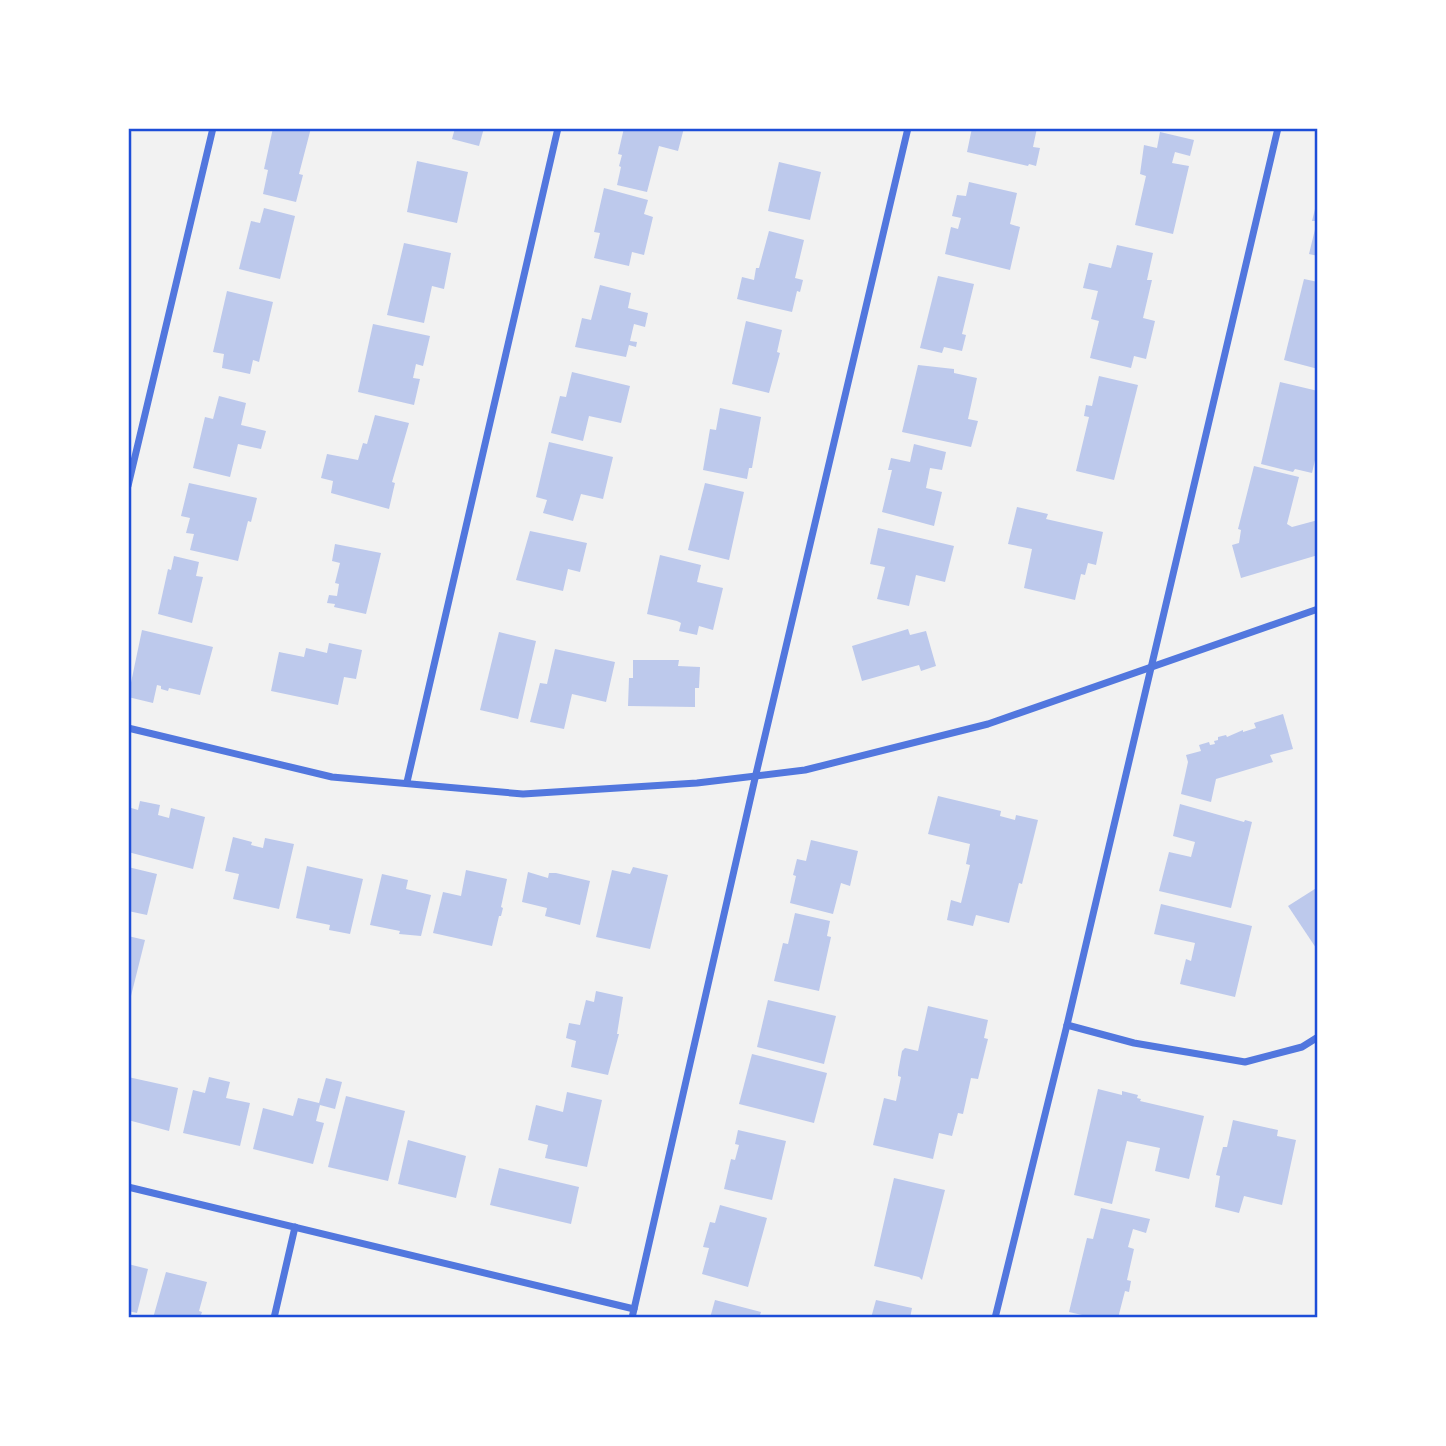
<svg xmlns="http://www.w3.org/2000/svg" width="1446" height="1446" font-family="'Fira Sans Condensed',sans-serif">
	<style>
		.building { fill: #bdc9ec }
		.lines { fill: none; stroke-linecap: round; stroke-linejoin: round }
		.minor { stroke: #5277de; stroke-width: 7 }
		.neatline { fill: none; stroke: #1d4ed8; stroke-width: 2.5 }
	</style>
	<rect width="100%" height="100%" fill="#f2f2f2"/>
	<!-- building -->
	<g class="building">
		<polygon points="273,128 311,128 299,174 303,175 296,202 263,194 268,170 264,169"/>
		<polygon points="455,128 484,128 479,146 452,139"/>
		<polygon points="624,128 684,128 678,151 659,146 647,192 617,185 621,167 619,166 622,155 618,154"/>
		<polygon points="972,128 1037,128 1033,147 1040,148 1036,166 1029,164 1028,166 967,152"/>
		<polygon points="1160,132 1194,140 1190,156 1175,152 1172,163 1189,166 1173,234 1135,225 1146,176 1140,174 1144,145 1157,148"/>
		<polygon points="417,161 468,172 457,223 407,212"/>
		<polygon points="779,162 821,172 810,220 768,211"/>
		<polygon points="969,182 1017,193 1010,224 1020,227 1010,270 945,254 951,227 958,229 961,218 952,216 957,195 966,196"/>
		<polygon points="604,188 648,200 644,214 653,217 644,255 632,252 629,266 594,258 600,233 594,232"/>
		<polygon points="1317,201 1318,201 1318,256 1309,254 1317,221 1312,221"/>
		<polygon points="264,208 295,216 280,279 239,269 251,221 260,223"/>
		<polygon points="769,231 804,240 795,278 803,280 800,292 797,291 792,312 737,299 742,277 754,280 756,268 759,268"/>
		<polygon points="404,243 451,253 444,289 432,286 424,323 387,315"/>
		<polygon points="1117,245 1153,253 1147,280 1152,280 1143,318 1155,321 1146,359 1134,356 1131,368 1090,358 1099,321 1091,319 1098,291 1083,288 1089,263 1111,268"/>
		<polygon points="938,276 974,284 962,334 966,335 962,351 944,347 942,353 920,348"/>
		<polygon points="1304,279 1318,282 1318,369 1284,360"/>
		<polygon points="600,285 631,293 628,308 648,313 645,327 634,324 630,341 637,342 636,347 629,345 626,357 575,347 582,318 591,320"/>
		<polygon points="227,291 273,302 259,362 253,360 250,374 222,368 224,354 213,352"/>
		<polygon points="746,321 782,330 777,352 780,353 769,393 732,384"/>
		<polygon points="373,324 430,336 423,366 416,364 413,378 420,379 414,405 358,392"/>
		<polygon points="918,365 954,369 954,373 977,378 968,419 978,421 971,447 902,432"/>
		<polygon points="572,372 630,386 621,423 589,416 583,441 551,433 560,396 566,397"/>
		<polygon points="1099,376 1138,385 1114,480 1076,471 1089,417 1084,416 1086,405 1092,406"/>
		<polygon points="1280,382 1318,391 1318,447 1312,473 1295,469 1293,472 1261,464"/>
		<polygon points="219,396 246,403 241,425 266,431 261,449 238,444 230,477 193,468 205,417 213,419"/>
		<polygon points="720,408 761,417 752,468 749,468 747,479 703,470 710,429 716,430"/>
		<polygon points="375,415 409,423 392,482 395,483 389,509 331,493 333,481 321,478 327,454 358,460 363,443 367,444"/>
		<polygon points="549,442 613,457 603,499 581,494 573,521 543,513 547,500 536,497"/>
		<polygon points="914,444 946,452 942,470 930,468 926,488 942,492 934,526 882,512 892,470 888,470 891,458 910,462"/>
		<polygon points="1254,466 1299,477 1287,524 1292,527 1318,520 1318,555 1241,578 1232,545 1239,543 1241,530 1238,529"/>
		<polygon points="189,483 257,498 251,522 248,521 238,561 190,550 194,534 186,533 190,518 181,516"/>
		<polygon points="705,483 744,492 729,560 688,550"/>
		<polygon points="1017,507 1048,514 1046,519 1103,532 1096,565 1088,563 1085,575 1081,574 1075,600 1024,588 1032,549 1008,544"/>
		<polygon points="878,528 954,546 945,582 916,575 909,606 877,599 885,567 870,564"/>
		<polygon points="530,531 587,543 580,572 568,569 563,591 516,580"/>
		<polygon points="335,544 381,553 366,614 334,607 335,604 327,603 329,595 337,596 339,584 335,583 340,563 332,561"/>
		<polygon points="660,555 701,565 697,582 723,588 713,630 699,626 697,635 679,631 681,623 677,621 647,614"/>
		<polygon points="174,556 199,562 196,576 203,577 192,623 158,614 168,569 171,570"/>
		<polygon points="908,629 910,635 926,631 936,666 921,671 919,665 862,681 852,646"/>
		<polygon points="142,630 213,647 200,695 169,688 168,691 161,689 161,686 157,685 153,703 128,697"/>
		<polygon points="499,632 536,641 518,719 480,710"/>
		<polygon points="329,643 362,650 356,679 344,677 338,705 271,691 279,652 304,657 306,648 327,653"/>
		<polygon points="555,649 615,662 606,702 572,694 564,729 530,722 540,683 547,684"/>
		<polygon points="633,660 679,660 678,666 700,667 699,688 695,688 695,707 628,706 629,678 633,678"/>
		<polygon points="1283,714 1293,749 1270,755 1273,762 1216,779 1211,802 1181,794 1188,762 1186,755 1201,751 1199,745 1209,742 1210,745 1215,744 1214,741 1218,740 1218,737 1226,735 1227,737 1243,730 1243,732 1256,728 1254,723"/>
		<polygon points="938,796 1001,811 1000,816 1015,820 1016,815 1038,820 1022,884 1019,883 1009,923 976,915 973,926 947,920 951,900 961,903 970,865 966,864 970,844 928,834"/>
		<polygon points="140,801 160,805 158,815 169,818 171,808 205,817 193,869 128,852 128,807 138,810"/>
		<polygon points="1180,804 1244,822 1245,820 1252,822 1231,908 1159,891 1169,852 1191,857 1195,842 1173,836"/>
		<polygon points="233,837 252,842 251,845 263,848 265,838 294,844 279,909 233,899 239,874 225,871"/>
		<polygon points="811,840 858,851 850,886 841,883 833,914 790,903 796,876 793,875 797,859 806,861"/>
		<polygon points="307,866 363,879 350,934 329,930 330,925 296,918"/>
		<polygon points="128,867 157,874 147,915 128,911"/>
		<polygon points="633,867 668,875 650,949 596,937 612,870 630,874"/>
		<polygon points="466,870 507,879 501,907 503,908 501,916 499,916 492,946 433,933 443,892 461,896"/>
		<polygon points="528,872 548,878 549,873 556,873 590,881 580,925 545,916 547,908 522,902"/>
		<polygon points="382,874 408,880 406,889 431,895 421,936 399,934 400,931 370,925"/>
		<polygon points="1318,887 1318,951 1288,906"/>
		<polygon points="1161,904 1252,926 1235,997 1180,984 1186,959 1191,961 1195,943 1154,934"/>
		<polygon points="795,913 830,921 827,936 831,937 819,991 774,981 783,943 788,944"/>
		<polygon points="128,936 145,940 129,1004 128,1004"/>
		<polygon points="596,991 623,997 617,1034 619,1034 608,1075 571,1067 576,1041 566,1038 569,1023 580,1025 586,1000 594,1002"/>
		<polygon points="768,1000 836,1016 824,1064 757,1047"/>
		<polygon points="928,1006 988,1020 984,1038 988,1039 978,1079 971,1078 963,1114 958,1113 952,1136 939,1133 933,1159 873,1145 884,1098 896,1101 901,1077 898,1076 898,1072 902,1051 905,1048 918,1051"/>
		<polygon points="752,1054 827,1073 814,1123 739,1104"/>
		<polygon points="128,1077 178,1088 169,1131 128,1120"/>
		<polygon points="209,1077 230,1082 226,1098 250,1103 240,1146 183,1133 193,1090 205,1093"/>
		<polygon points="326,1078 342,1082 335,1109 320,1105 316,1121 324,1123 313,1164 253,1149 263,1108 293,1116 298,1098 319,1103"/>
		<polygon points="1098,1089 1122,1095 1122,1091 1138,1095 1137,1098 1141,1099 1140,1101 1204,1116 1189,1179 1155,1171 1160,1148 1127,1141 1112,1204 1074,1195"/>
		<polygon points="567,1092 602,1100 587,1167 545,1158 548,1145 528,1140 536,1105 563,1112"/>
		<polygon points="346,1096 405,1111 388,1181 328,1167"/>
		<polygon points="1233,1120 1278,1130 1277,1136 1296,1140 1282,1205 1244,1196 1239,1213 1215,1207 1220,1176 1216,1175 1223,1147 1227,1147"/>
		<polygon points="738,1130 786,1141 772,1200 724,1189 731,1159 735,1160 739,1145 735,1144"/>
		<polygon points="408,1140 466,1156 456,1198 398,1184"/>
		<polygon points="499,1168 579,1187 571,1224 490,1205"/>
		<polygon points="894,1178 945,1190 922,1280 919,1277 874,1266"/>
		<polygon points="720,1205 767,1218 748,1287 702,1274 709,1248 703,1247 710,1222 715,1223"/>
		<polygon points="1101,1208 1150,1219 1146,1233 1133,1229 1128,1247 1134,1249 1127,1280 1131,1281 1129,1292 1125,1291 1118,1318 1095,1318 1069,1312 1087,1238 1093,1239"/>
		<polygon points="128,1264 148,1269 137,1313 128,1311"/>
		<polygon points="166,1272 207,1282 199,1311 202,1312 200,1318 153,1318"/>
		<polygon points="715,1300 761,1312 759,1318 710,1318"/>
		<polygon points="876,1300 912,1308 910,1318 871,1318"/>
	</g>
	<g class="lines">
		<!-- minor -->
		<g class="minor">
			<polyline points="128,486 213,128"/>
			<polyline points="128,728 332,777 523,794 697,783 805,770 988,724 1318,609"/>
			<polyline points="407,782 558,128"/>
			<polyline points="1067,1025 1134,1043 1245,1062 1302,1047 1318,1037"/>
			<polyline points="128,1187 634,1309"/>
			<polyline points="274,1318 295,1227"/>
			<polyline points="632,1318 756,774 908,128"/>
			<polyline points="995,1318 1067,1025 1278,128"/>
		</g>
	</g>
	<!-- border -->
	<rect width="1446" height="1446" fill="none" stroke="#ffffff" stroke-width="259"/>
	<rect x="130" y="130" width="1186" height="1186" class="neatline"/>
</svg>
